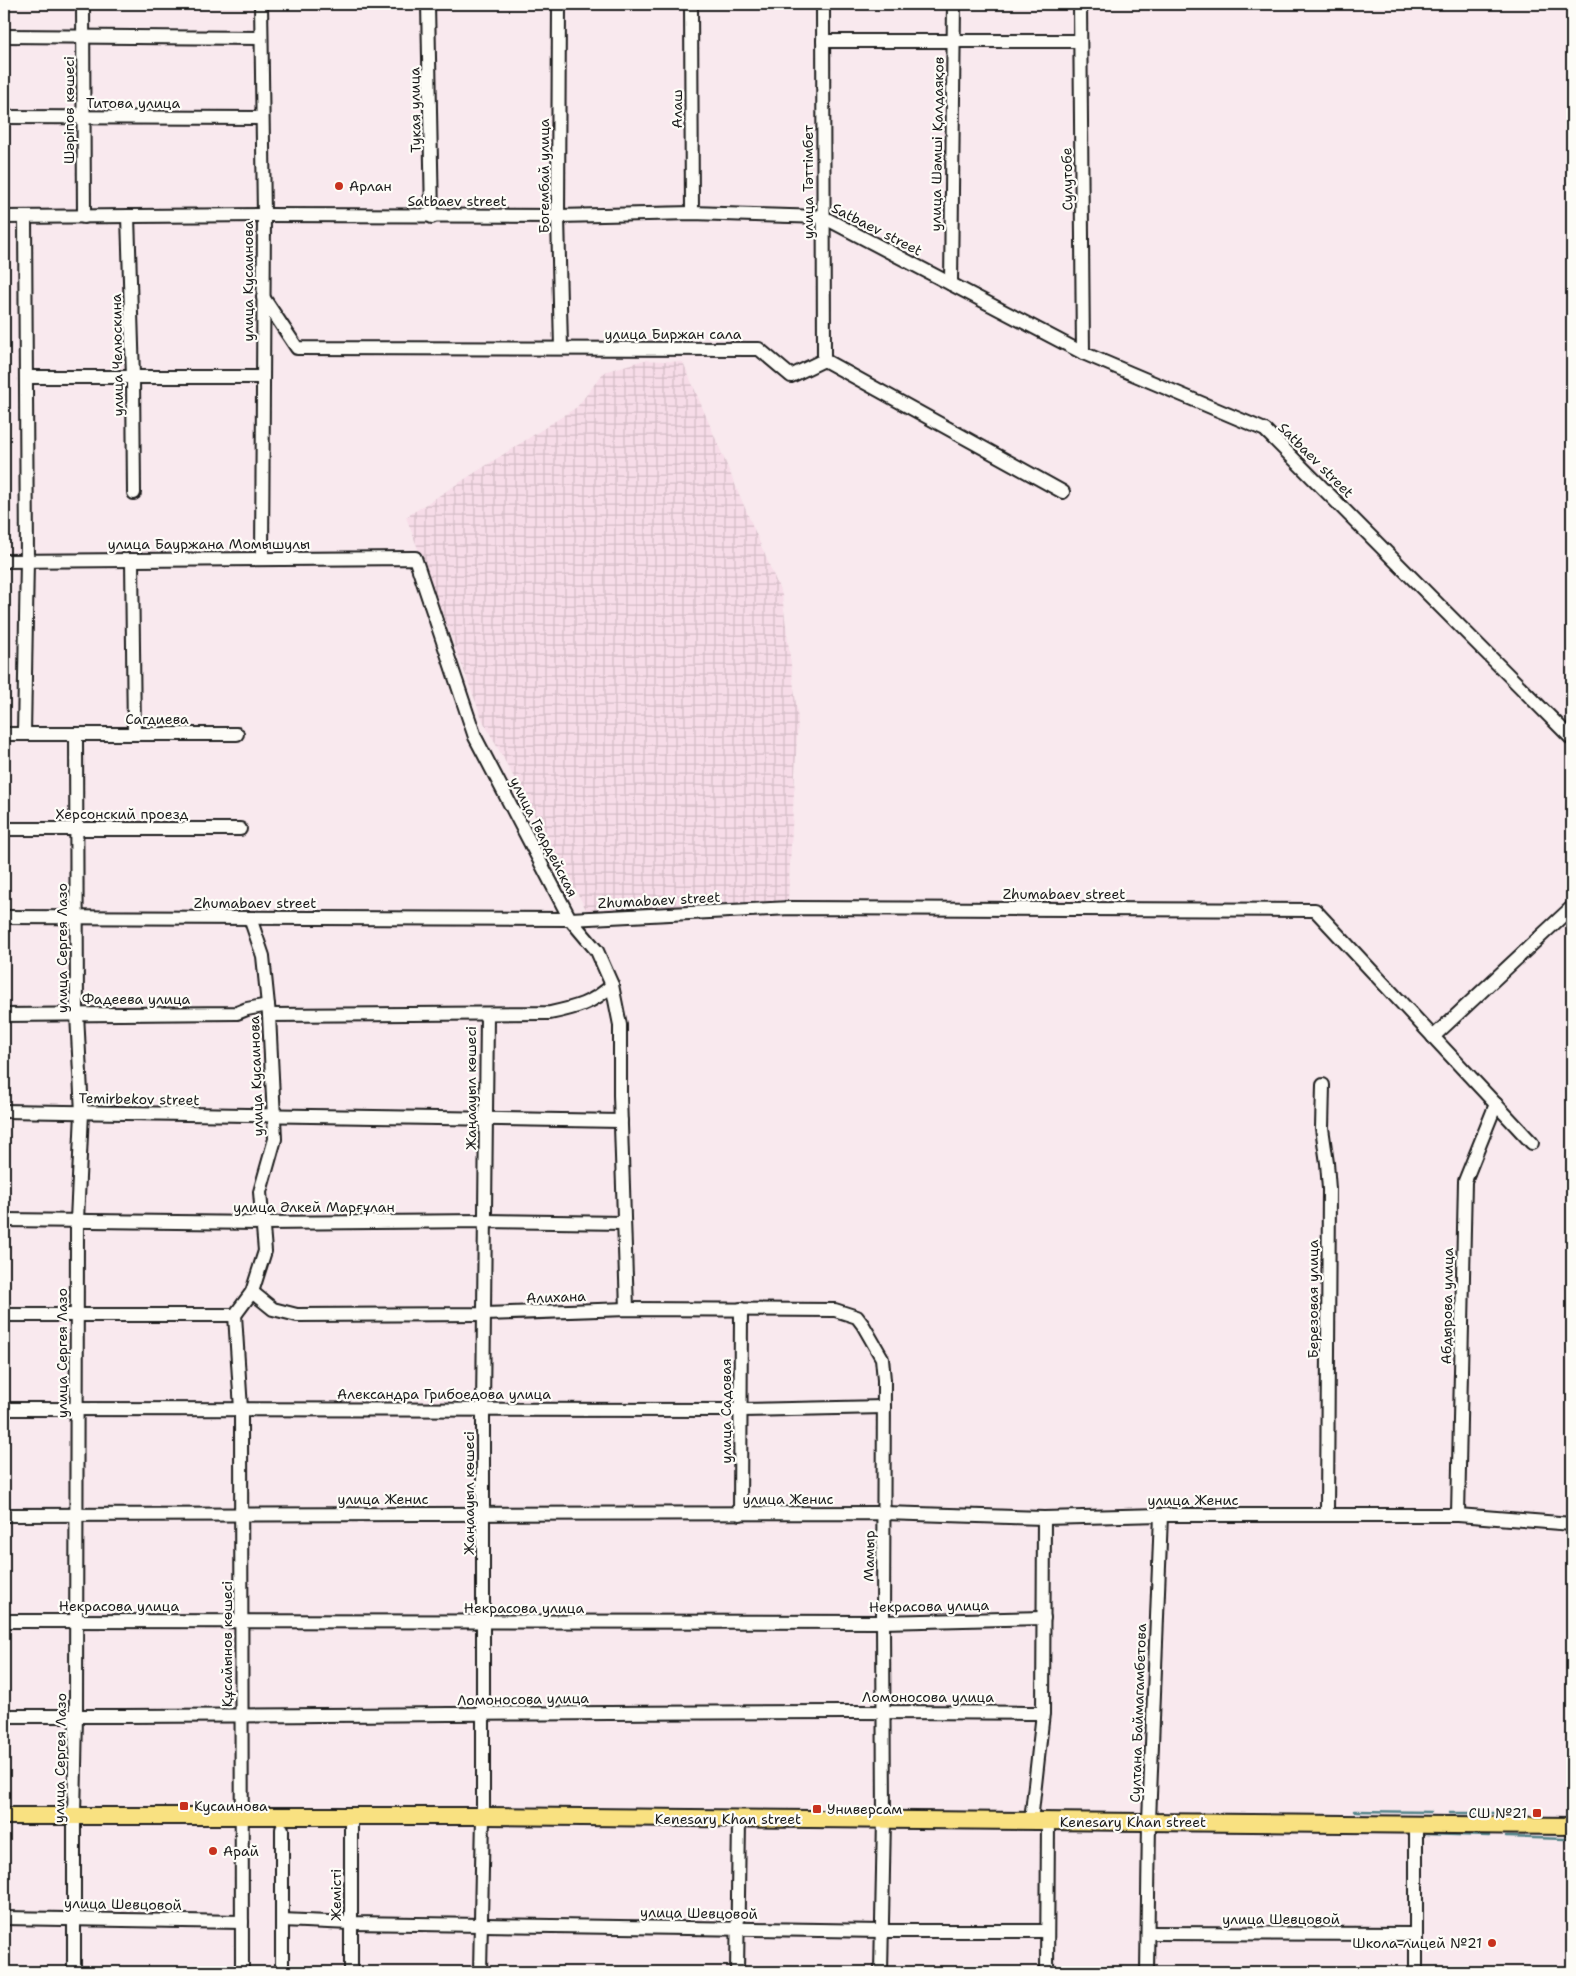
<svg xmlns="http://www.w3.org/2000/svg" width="1576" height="1976" font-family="'Shantell Sans',sans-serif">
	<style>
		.industrial { fill: url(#industrial-grid) }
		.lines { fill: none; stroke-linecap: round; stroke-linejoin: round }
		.stream { stroke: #548489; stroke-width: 2.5 }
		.minor-casing { stroke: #1c1c1c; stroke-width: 16 }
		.major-casing { stroke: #1c1c1c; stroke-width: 20 }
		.minor { stroke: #fdfcf7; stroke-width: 12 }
		.major { stroke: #f9e181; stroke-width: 16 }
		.poi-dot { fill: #c8321e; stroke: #fdfcf7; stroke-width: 2 }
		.labels { text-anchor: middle; stroke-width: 4.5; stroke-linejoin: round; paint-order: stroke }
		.street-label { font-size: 14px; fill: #1c1c1c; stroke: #fdfcf7 }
		.poi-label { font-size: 14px; fill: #1c1c1c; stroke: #fdfcf7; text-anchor: start }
	</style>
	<defs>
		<pattern id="industrial-grid" width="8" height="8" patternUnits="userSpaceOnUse" patternTransform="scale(1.25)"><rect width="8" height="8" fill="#f7dce8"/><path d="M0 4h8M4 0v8" fill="none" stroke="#d3bcc6"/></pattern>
	</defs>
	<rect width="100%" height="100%" fill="#f9e9ee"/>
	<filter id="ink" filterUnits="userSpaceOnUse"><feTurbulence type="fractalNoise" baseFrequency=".02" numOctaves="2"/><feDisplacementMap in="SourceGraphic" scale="10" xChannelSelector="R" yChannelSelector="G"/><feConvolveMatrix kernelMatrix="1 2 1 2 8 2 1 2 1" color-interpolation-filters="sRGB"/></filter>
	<g filter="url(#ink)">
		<!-- industrial -->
		<polygon class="industrial" points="644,360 683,362 782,595 798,719 788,900 587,911 483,721 406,517 577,407 604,372"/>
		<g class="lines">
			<!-- stream -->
			<g class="stream">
				<polyline points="1354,1811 1431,1812"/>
				<polyline points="1449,1813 1513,1813"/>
				<polyline points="1426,1834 1489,1836"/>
				<polyline points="1506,1837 1566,1839"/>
			</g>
			<defs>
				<g id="minor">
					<polyline points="83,4 84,217"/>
					<polyline points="261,4 264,215 262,559"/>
					<polyline points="428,4 432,217"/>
					<polyline points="559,4 558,216 561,348"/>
					<polyline points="691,4 692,213"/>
					<polyline points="823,4 824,360"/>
					<polyline points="1080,4 1083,353"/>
					<polyline points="4,36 261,38"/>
					<polyline points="823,41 1080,41"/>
					<polyline points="4,117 262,118"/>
					<polyline points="128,216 133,377 134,493"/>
					<polyline points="4,217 264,215 558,216 692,213 823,217 1083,353 1265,430 1572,739"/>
					<polyline points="951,284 954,4"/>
					<polyline points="263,297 297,348 759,349 791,376 824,360 1063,492"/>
					<polyline points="27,377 263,377"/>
					<polyline points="132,560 134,734"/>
					<polyline points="4,561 415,558 475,737 570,919 597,951 612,985 620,1025 620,1095 627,1309"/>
					<polyline points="4,734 237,734"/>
					<polyline points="24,734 27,560 25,217"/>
					<polyline points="4,829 240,829"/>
					<polyline points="4,917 570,919 790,908 1315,910 1532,1143"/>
					<polyline points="4,1015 237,1013 247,1009 268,1005"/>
					<path d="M269 1015 550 1013C574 1008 594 1003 612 985"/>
					<polyline points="1433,1037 1572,907"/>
					<polyline points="1323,1085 1322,1128 1327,1163 1329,1189 1327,1514"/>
					<polyline points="4,1111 621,1121"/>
					<polyline points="4,1220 262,1223 485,1221 624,1223"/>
					<polyline points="252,1292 273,1309 297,1315 484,1314 627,1309 835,1310 857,1317 863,1325 882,1358 884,1380 883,1622 884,1819 881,1972"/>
					<polyline points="4,1315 235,1315"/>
					<polyline points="235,1315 241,1409 242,1972"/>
					<polyline points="235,1315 252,1292 265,1251 260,1192 275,1139 269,1015 263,956 250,918"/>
					<polyline points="4,1409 741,1410 884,1407"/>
					<polyline points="740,1514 741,1309"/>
					<polyline points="4,1515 884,1513 1044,1518 1161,1515 1458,1515 1572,1524"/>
					<polyline points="1458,1515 1465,1181 1496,1104"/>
					<polyline points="4,1621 883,1622 1044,1618"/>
					<path d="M4 1716C350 1717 697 1709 1043 1713"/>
					<polyline points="1031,1821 1043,1713 1044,1518"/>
					<polyline points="1416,1824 1416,1972"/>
					<polyline points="282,1829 282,1972"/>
					<polyline points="4,1918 242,1922"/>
					<polyline points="282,1920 351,1923 882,1931 1047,1931"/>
					<polyline points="1148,1933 1415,1934"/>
					<polyline points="74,1972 74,1816 76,1716 77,1220 82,1113 77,1014 76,734"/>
					<polyline points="351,1972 351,1817"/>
					<polyline points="480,1972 483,1816 483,1409 487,1015"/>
					<polyline points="737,1972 739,1820"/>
					<polyline points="1047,1972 1048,1822"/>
					<polyline points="1147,1972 1149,1821 1161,1515"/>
				</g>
				<polyline id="major" points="4,1816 483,1816 1572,1826"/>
			</defs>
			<!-- minor casing -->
			<use href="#minor" class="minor-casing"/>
			<!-- major casing -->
			<use href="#major" class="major-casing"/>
			<!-- minor -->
			<use href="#minor" class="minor"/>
			<!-- major -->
			<use href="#major" class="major"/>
		</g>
	</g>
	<!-- markers -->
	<g class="poi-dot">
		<circle cx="339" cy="186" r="5"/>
		<rect x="179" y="1801" width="10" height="10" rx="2.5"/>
		<rect x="812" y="1804" width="10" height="10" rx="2.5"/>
		<rect x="1532" y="1808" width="10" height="10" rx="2.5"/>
		<circle cx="213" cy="1851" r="5"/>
		<circle cx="1492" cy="1943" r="5"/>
	</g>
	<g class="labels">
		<!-- street labels -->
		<g class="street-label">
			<text x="133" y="108">Титова улица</text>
			<text transform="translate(677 109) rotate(-90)" y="5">Алаш</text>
			<text transform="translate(69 110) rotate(-90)" y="5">Шәріпов көшесі</text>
			<text transform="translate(415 110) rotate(-91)" y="5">Тукая улица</text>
			<text transform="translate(937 144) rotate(-89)" y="5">улица Шәмші Қалдаяқов</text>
			<text transform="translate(544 176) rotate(-90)" y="5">Богембай улица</text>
			<text transform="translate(1067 179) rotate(-91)" y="5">Сулутобе</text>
			<text transform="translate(808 182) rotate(-90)" y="5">улица Тәттімбет</text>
			<text x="457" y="206">Satbaev street</text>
			<text transform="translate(877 229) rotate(27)" y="5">Satbaev street</text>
			<text transform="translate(248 281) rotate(-90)" y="5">улица Кусаинова</text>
			<text x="673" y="339">улица Биржан сала</text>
			<text transform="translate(117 355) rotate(-91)" y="5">улица Челюскина</text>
			<text transform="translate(1316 460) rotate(45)" y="5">Satbaev street</text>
			<text x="209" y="549">улица Бауржана Момышулы</text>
			<text x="157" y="724">Сагдиева</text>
			<text x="122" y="819">Херсонский проезд</text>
			<text transform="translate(544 837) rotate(63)" y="5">улица Гвардейская</text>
			<text x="1064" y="899">Zhumabaev street</text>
			<text transform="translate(659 900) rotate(-3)" y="5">Zhumabaev street</text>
			<text x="255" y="908">Zhumabaev street</text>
			<text transform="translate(62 948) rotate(-90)" y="5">улица Сергея Лазо</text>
			<text x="136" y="1004">Фадеева улица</text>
			<text transform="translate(256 1076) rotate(-92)" y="5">улица Кусаинова</text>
			<text transform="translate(471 1088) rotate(-90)" y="5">Жаңаауыл көшесі</text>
			<text transform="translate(139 1099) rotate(1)" y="5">Temirbekov street</text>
			<text x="314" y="1212">улица Әлкей Марғұлан</text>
			<text transform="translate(556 1297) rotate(-2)" y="5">Алихана</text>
			<text transform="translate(1313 1299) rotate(-90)" y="5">Березовая улица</text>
			<text transform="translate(1447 1306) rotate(-89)" y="5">Абдырова улица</text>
			<text transform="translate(62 1353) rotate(-90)" y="5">улица Сергея Лазо</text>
			<text x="444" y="1399">Александра Грибоедова улица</text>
			<text transform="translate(726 1411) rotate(-90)" y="5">улица Садовая</text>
			<text transform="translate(469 1493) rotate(-90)" y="5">Жаңаауыл көшесі</text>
			<text x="383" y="1504">улица Женис</text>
			<text x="788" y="1504">улица Женис</text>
			<text x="1193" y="1505">улица Женис</text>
			<text transform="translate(869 1556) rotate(-89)" y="5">Мамыр</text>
			<text x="119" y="1611">Некрасова улица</text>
			<text transform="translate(929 1606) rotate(-1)" y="5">Некрасова улица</text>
			<text x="524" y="1613">Некрасова улица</text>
			<text transform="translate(227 1644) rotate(-90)" y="5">Құсайынов көшесі</text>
			<text x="928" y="1702">Ломоносова улица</text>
			<text transform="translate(523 1699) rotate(-1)" y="5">Ломоносова улица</text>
			<text transform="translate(1138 1713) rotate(-88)" y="5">Султана Баймагамбетова</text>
			<text transform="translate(60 1758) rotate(-89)" y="5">улица Сергея Лазо</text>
			<text x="728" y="1824">Kenesary Khan street</text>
			<text x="1133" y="1827">Kenesary Khan street</text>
			<text transform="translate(336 1895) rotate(-90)" y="5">Жемісті</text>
			<text transform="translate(123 1904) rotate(1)" y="5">улица Шевцовой</text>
			<text transform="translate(699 1913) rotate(1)" y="5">улица Шевцовой</text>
			<text x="1281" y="1924">улица Шевцовой</text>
		</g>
		<!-- poi labels -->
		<g class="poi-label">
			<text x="349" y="191">Арлан</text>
			<text x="194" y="1811">Кусаинова</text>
			<text x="827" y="1814">Универсам</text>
			<text x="1527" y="1818" text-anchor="end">СШ №21</text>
			<text x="223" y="1856">Арай</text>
			<text x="1482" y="1948" text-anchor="end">Школа-лицей №21</text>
		</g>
	</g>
	<!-- margin -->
	<rect width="1576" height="1976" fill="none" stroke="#fdfcf7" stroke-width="20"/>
	<rect x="10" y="10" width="1556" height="1956" fill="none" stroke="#1c1c1c" stroke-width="2" filter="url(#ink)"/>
</svg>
